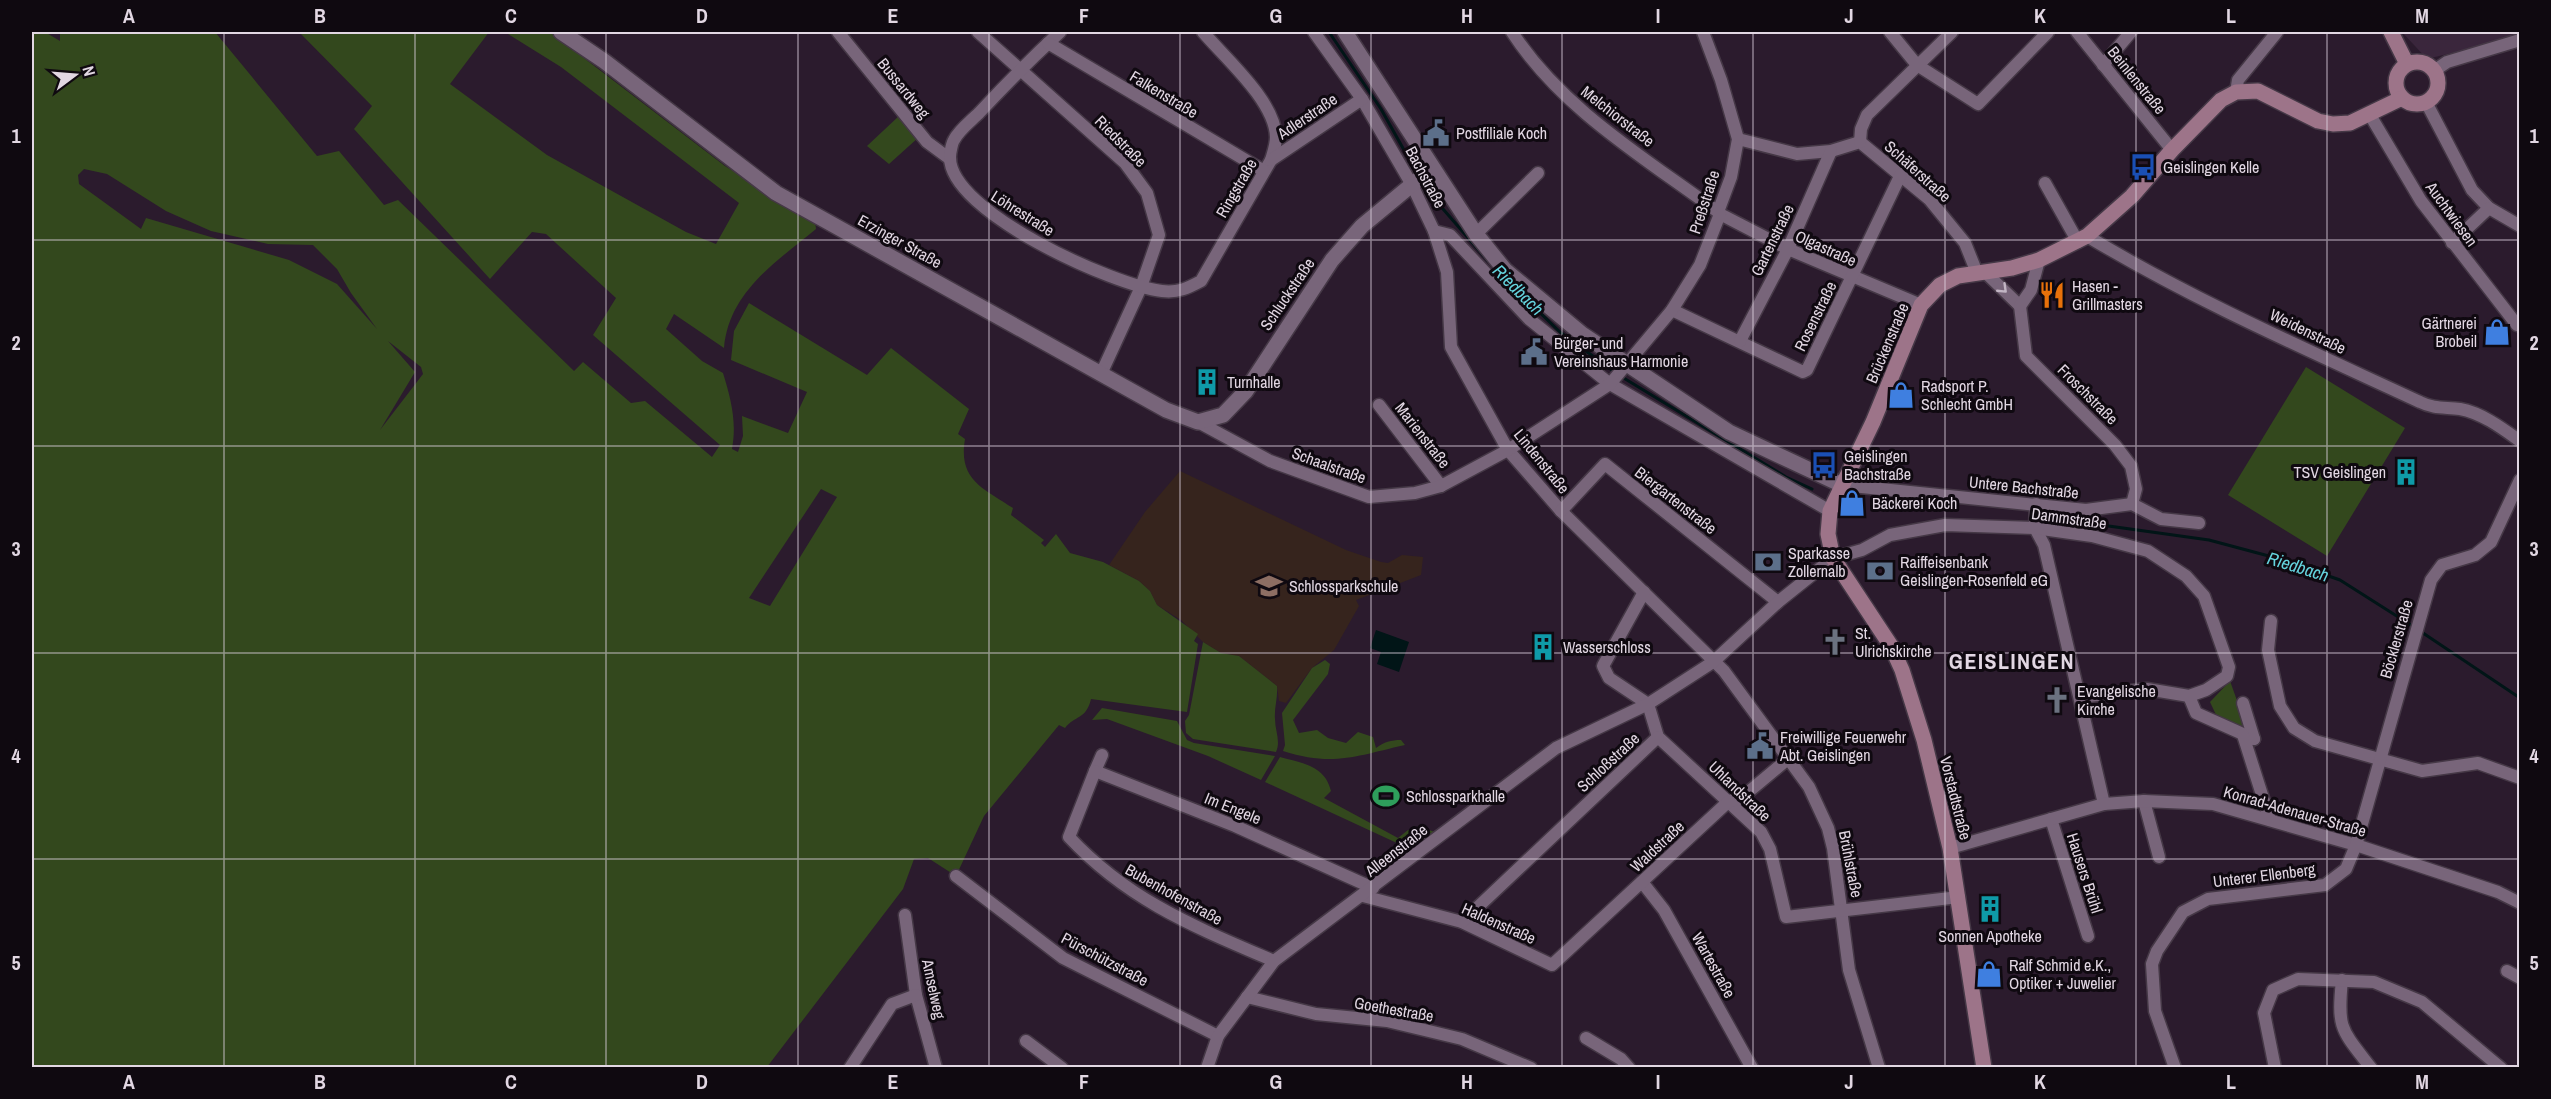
<svg xmlns="http://www.w3.org/2000/svg" width="2551" height="1099" font-family="'Archivo Narrow',sans-serif">
	<style>
		.built { fill: #3a263c }
		.education { fill: #36241d }
		.green { fill: #33481d; fill-rule: evenodd }
		.water { fill: #011517 }
		.lines { fill: none; stroke-linecap: round; stroke-linejoin: round }
		.stream { stroke: #011517; stroke-width: 3 }
		.minor-casing { stroke: #453846; stroke-width: 15 }
		.tertiary-casing { stroke: #453846; stroke-width: 18 }
		.secondary-casing { stroke: #453846; stroke-width: 18 }
		.minor { stroke: #78657a; stroke-width: 12 }
		.tertiary { stroke: #78657a; stroke-width: 15 }
		.secondary { stroke: #9d7489; stroke-width: 15 }
		.oneway { stroke: #c2b5c4 }
		.grid { fill: none; stroke: #e2d7e3; stroke-width: 1.5; stroke-opacity: 0.55 }
		.labels { text-anchor: middle; stroke-width: 6; stroke-linejoin: round; paint-order: stroke }
		.street-label { font-size: 16px; fill: #e2d7e3; stroke: #0f0910 }
		.poi-label { font-size: 16px; fill: #e2d7e3; stroke: #0f0910; text-anchor: start }
		.water-label { font-size: 18px; font-style: italic; fill: #65d4de; stroke: #0f0910 }
		.district-label { font-size: 22px; font-weight: bold; letter-spacing: 1.5px; fill: #e2d7e3; stroke: #0f0910 }
		.neatline { fill: none; stroke: #e2d7e3; stroke-width: 2 }
		.grid-label { font-size: 20px; text-anchor: middle; font-weight: bold; fill: #e2d7e3 }
	</style>
	<rect width="100%" height="100%" fill="#2b1b2d"/>
	<!-- built -->
	<polygon class="built" points="2402,32 2519,32 2520,36 2427,59"/>
	<!-- education -->
	<polygon class="education" points="1180,471 1346,550 1381,562 1388,563 1402,555 1423,557 1421,575 1356,600 1359,606 1334,650 1312,668 1286,703 1279,701 1277,686 1239,656 1221,653 1203,642 1181,620 1157,605 1150,591 1139,581 1109,565 1145,512"/>
	<!-- green -->
	<g class="green">
		<path d="M32 32H45L60 41V32H215L317 156 339 151 384 205 398 200 574 371 583 362 631 403 645 401 712 457 720 445 593 335 616 298 546 234 532 232 490 279 354 129 372 106 299 32H489L450 84 547 155 686 232 716 244 739 203 561 67 505 32H550L725 166 815 221 816 229C776 262 729 292 724 348L674 314 666 329 702 361 723 373C731 399 737 422 732 449L738 452 743 436 742 416 788 433 807 392 731 360 734 331 749 303 867 375 891 348 969 409 958 434 965 439C958 480 983 488 1013 508L1011 515 1044 540 1041 543 1045 547 1056 534 1070 553 1103 562 1139 581 1150 591 1157 605 1198 634 1194 641 1198 644 1187 712 1091 699C1086 720 1075 715 1065 728L1059 725 984 816 956 876 928 858 914 859 903 889 767 1067H32ZM84 169 107 174 166 211 211 231 268 244 313 245 337 269 351 293 377 329 337 284 289 260 146 218 141 229 79 184 78 175ZM388 341 421 367 423 374 380 430 415 372ZM821 489 837 497 770 606 749 598Z"/>
		<polygon points="900,115 919,137 889,164 867,146"/>
		<polygon points="2306,367 2405,428 2327,556 2228,495"/>
		<path d="M1203 642 1221 653 1239 656 1277 686C1278 698 1274 708 1275 719 1275 731 1281 741 1276 752L1193 739 1186 733 1185 721 1189 715Z"/>
		<path d="M1325 660 1330 664 1328 674 1293 720 1299 733 1317 730 1328 738 1346 743 1358 732 1373 737 1376 748C1384 742 1391 740 1401 740L1405 745C1356 756 1333 767 1283 751L1285 745 1282 713 1312 668Z"/>
		<polygon points="2230,681 2248,731 2218,719 2210,702"/>
		<polygon points="1102,708 1177,721 1187,740 1194,743 1275,756 1261,780 1208,756 1107,719 1092,720"/>
		<path d="M1280 757C1301 763 1325 765 1331 791L1324 798 1398 838 1408 830 1417 832 1423 828 1435 832 1412 850 1265 782Z"/>
	</g>
	<!-- water -->
	<polygon class="water" points="1376,630 1409,642 1399,672 1377,664 1381,652 1370,648"/>
	<g class="lines">
		<!-- stream -->
		<g class="stream">
			<polyline points="1329,32 1381,109 1418,175"/>
			<polyline points="1424,183 1437,202 1488,261"/>
			<polyline points="1507,281 1560,332 1616,373"/>
			<polyline points="1622,377 1786,477 1812,489"/>
			<polyline points="2044,517 2209,540 2280,559 2340,580 2414,627"/>
			<polyline points="2420,631 2520,698"/>
		</g>
		<defs>
			<g id="minor">
				<polyline points="838,32 927,142 950,159"/>
				<polyline points="978,32 1125,163 1147,193 1159,235 1141,287 1101,374"/>
				<path d="M1060 32C1032 58 1005 85 979 113 971 121 959 130 954 140 952 143 950 153 950 157 949 212 1115 286 1162 291 1178 293 1188 288 1201 281L1271 160C1273 153 1276 145 1276 137 1275 101 1225 58 1203 32"/>
				<polyline points="1314,32 1362,99 1412,185 1434,231 1447,272 1451,347 1508,450 1561,511 1724,671 1809,787 1828,828 1833,848 1849,970 1879,1068"/>
				<path d="M1512 32C1562 109 1645 158 1718 212"/>
				<polyline points="1890,32 1917,65 1978,104 2048,32"/>
				<polyline points="2077,32 2172,150"/>
				<polyline points="1048,43 1264,171"/>
				<polyline points="2103,65 2131,32"/>
				<polyline points="2434,71 2447,62 2520,40"/>
				<polyline points="2236,92 2238,80 2277,32"/>
				<polyline points="2426,102 2472,190 2489,208 2520,226"/>
				<polyline points="2370,115 2421,201 2517,325"/>
				<polyline points="1738,139 1797,154 1831,151 1860,142 1929,199 1965,243 1977,273"/>
				<polyline points="1860,142 1861,129 1867,115 1952,32"/>
				<polyline points="1271,160 1362,99"/>
				<polyline points="2045,183 2078,242"/>
				<polyline points="1720,214 1788,249 1921,305"/>
				<polyline points="1434,231 1450,235 1529,319 1610,384 1830,511"/>
				<polyline points="1476,234 1538,173"/>
				<path d="M2087 236C2193 300 2308 350 2420 402 2434 409 2445 407 2460 409 2482 413 2502 428 2520 441"/>
				<polyline points="2452,243 2489,208"/>
				<polyline points="1985,272 2020,306"/>
				<polyline points="2020,306 2026,356 2115,445 2131,466 2136,489 2132,504"/>
				<polyline points="2020,306 2031,290 2039,260"/>
				<polyline points="1672,310 1803,372 1807,370 1901,174"/>
				<polyline points="1740,341 1788,249 1831,151"/>
				<polyline points="1379,405 1441,486"/>
				<polyline points="1198,422 1270,461 1369,497 1415,493 1441,486 1508,450 1610,384 1672,310 1700,265 1720,214 1718,212 1731,177 1738,139 1721,80 1703,32"/>
				<polyline points="1842,485 2086,510 2132,504 2161,519 2199,523"/>
				<polyline points="2036,504 2035,528 2044,545 2104,804"/>
				<polyline points="1561,511 1605,464 1778,602"/>
				<polyline points="1644,592 1603,666 1609,678 1648,704"/>
				<polyline points="2271,621 2268,650 2280,706 2294,728 2315,741 2422,771 2478,763 2520,778"/>
				<polyline points="2189,696 2196,713 2254,739"/>
				<polyline points="2243,703 2254,739"/>
				<polyline points="1648,704 1658,737 1761,832 1770,849 1786,917 1959,897"/>
				<polyline points="2243,735 2270,820"/>
				<polyline points="1102,755 1095,771 1235,826 1373,888"/>
				<path d="M1095 771 1069 837C1129 901 1195 927 1274 961"/>
				<polyline points="2144,801 2159,857"/>
				<polyline points="2051,819 2088,936"/>
				<polyline points="1950,848 2104,804 2144,801 2213,804 2356,845 2498,892 2520,903"/>
				<polyline points="956,876 1063,958 1218,1036"/>
				<polyline points="1642,882 1664,910 1752,1068"/>
				<polyline points="1363,896 1462,922 1552,965 1729,801 1740,799 1789,758"/>
				<polyline points="905,915 916,995 936,1068"/>
				<polyline points="1462,922 1658,737"/>
				<polyline points="2507,971 2520,978"/>
				<path d="M2342 980C2337 1029 2341 1029 2371 1068"/>
				<polyline points="1247,997 1316,1014 1387,1021 1462,1039 1531,1068"/>
				<polyline points="1586,1038 1621,1059 1629,1068"/>
				<polyline points="1026,1041 1062,1068"/>
				<polyline points="850,1068 892,1004 916,995"/>
				<polyline points="1207,1068 1218,1036 1274,961 1556,748 1648,704 1713,662 1778,602 1833,558 1862,550 1890,535 1945,525 2035,528 2092,536 2148,551 2186,576 2204,596 2229,667 2227,676 2206,690 2189,696 2147,689 2080,697"/>
				<polyline points="2175,1068 2155,1011 2152,964 2157,951 2183,912 2208,899 2325,885 2346,869 2356,845 2431,580 2442,565 2475,555 2491,542 2520,480"/>
				<polyline points="2275,1068 2264,1013 2273,990 2298,979 2374,982 2422,1002 2501,1068"/>
			</g>
			<g id="tertiary">
				<polyline points="561,32 604,61 776,193 1166,410 1198,422 1223,415 1246,391 1332,260 1362,226 1432,168"/>
				<polyline points="1345,32 1476,234 1505,270 1582,334 1729,432 1842,485"/>
			</g>
			<g id="secondary">
				<polyline points="2391,32 2407,64"/>
				<circle cx="2417" cy="83" r="21"/>
				<polyline points="1984,1068 1950,848 1924,740 1902,670 1891,646 1833,558 1828,534 1830,511 1873,422 1921,305 1940,285 1958,276 2012,268 2039,260 2087,236 2132,196 2172,150 2221,100 2236,92 2258,91 2318,121 2333,124 2350,123 2402,98"/>
			</g>
		</defs>
		<!-- minor casing -->
		<use href="#minor" class="minor-casing"/>
		<!-- tertiary casing -->
		<use href="#tertiary" class="tertiary-casing"/>
		<!-- secondary casing -->
		<use href="#secondary" class="secondary-casing"/>
		<!-- minor -->
		<use href="#minor" class="minor"/>
		<!-- tertiary -->
		<use href="#tertiary" class="tertiary"/>
		<!-- secondary -->
		<use href="#secondary" class="secondary"/>
	</g>
	<!-- one-way arrows -->
	<defs><path id="oneway-chevron" d="M-2-3.5L2.5 0L-2 3.5" fill="none" stroke-width="1.6" stroke-linecap="round" stroke-linejoin="round" transform="scale(1.5)"/></defs>
	<use class="oneway" href="#oneway-chevron" transform="translate(2003 289) rotate(44)"/>
	<!-- grid -->
	<path class="grid" d="M224 32V1068M415 32V1068M606 32V1068M798 32V1068M989 32V1068M1180 32V1068M1371 32V1068M1562 32V1068M1753 32V1068M1945 32V1068M2136 32V1068M2327 32V1068M32 240H2520M32 446H2520M32 653H2520M32 859H2520"/>
	<!-- icons -->
	<defs>
		<symbol id="civic-bare" viewBox="-9 -9 18 18"><path d="M-.6-6.5H3V-4.5H.6V-3L4-1V1h2V6H-6V1h2V-1L-.6-3ZM-1.2 2.5V6h2.4V2.5Z" fill="#5c6f8a" stroke="#0f0910" stroke-width="2.5" paint-order="stroke"/></symbol>
		<symbol id="bus-bare" viewBox="-9 -9 18 18"><path d="M-5-6H5V4H4V6H2V4H-2V6H-4V4H-5ZM-3.5-4V0h7V-4ZM-3.5 1.2v1.5H-2V1.2ZM2 1.2v1.5H3.5V1.2Z" fill="#1a4fb4" stroke="#0f0910" stroke-width="2.5" paint-order="stroke"/></symbol>
		<symbol id="restaurant-bare" viewBox="-9 -9 18 18"><path d="M-5-6h1v4h1v-4h1v4h1v-4h1v5L-1.5 .5V6h-2V.5L-5-1ZM5-6V6H3V1.5H1.5Q1.5-4 5-6Z" fill="#e8710a" stroke="#0f0910" stroke-width="2.5" paint-order="stroke"/></symbol>
		<symbol id="shop-bare" viewBox="-9 -9 18 18"><path d="M-5-2.5h2.3a2.7 3.5 0 0 1 5.4 0H5L5.5 6h-11ZM-1.5-2.5h3a1.5 2.3 0 0 0-3 0Z" fill="#3f7fe0" stroke="#0f0910" stroke-width="2.5" paint-order="stroke"/></symbol>
		<symbol id="building-bare" viewBox="-9 -9 18 18"><path d="M-4-6H4V6H1V3H-1V6H-4ZM-2.5-4.3h1.7v1.8h-1.7ZM.8-4.3h1.7v1.8H.8ZM-2.5-1h1.7V.8h-1.7ZM.8-1h1.7V.8H.8Z" fill="#0f9aa8" stroke="#0f0910" stroke-width="2.5" paint-order="stroke"/></symbol>
		<symbol id="bank-bare" viewBox="-9 -9 18 18"><path d="M-6-4H6V4H-6ZM0-2.3a2.3 2.3 0 1 0 0 4.6a2.3 2.3 0 1 0 0-4.6Z" fill="#5c6f8a" stroke="#0f0910" stroke-width="2.5" paint-order="stroke"/></symbol>
		<symbol id="school-bare" viewBox="-9 -9 18 18"><path d="M0-5L7-2L0 1L-7-2ZM-4 1L0 2.5L4 1V4Q0 6-4 4Z" fill="#8d6e63" stroke="#0f0910" stroke-width="2.5" paint-order="stroke"/></symbol>
		<symbol id="church-bare" viewBox="-9 -9 18 18"><path d="M-1.2-6h2.4v3.5h3.3v2.4h-3.3V6h-2.4V-.1h-3.3v-2.4h3.3Z" fill="#6b7280" stroke="#0f0910" stroke-width="2.5" paint-order="stroke"/></symbol>
		<symbol id="stadium-bare" viewBox="-9 -9 18 18"><path d="M0-5a6.5 5 0 1 0 0 10a6.5 5 0 1 0 0-10ZM-3.5-1.8h7v3.6h-7Z" fill="#2e9e5b" stroke="#0f0910" stroke-width="2.5" paint-order="stroke"/></symbol>
	</defs>
	<g fill-rule="evenodd">
		<use href="#civic-bare" x="1417" y="114" width="38" height="38"/>
		<use href="#bus-bare" x="2124" y="148" width="38" height="38"/>
		<use href="#restaurant-bare" x="2033" y="276" width="38" height="38"/>
		<use href="#shop-bare" x="2478" y="313" width="38" height="38"/>
		<use href="#civic-bare" x="1515" y="333" width="38" height="38"/>
		<use href="#building-bare" x="1188" y="363" width="38" height="38"/>
		<use href="#shop-bare" x="1882" y="376" width="38" height="38"/>
		<use href="#bus-bare" x="1805" y="446" width="38" height="38"/>
		<use href="#building-bare" x="2387" y="453" width="38" height="38"/>
		<use href="#shop-bare" x="1833" y="484" width="38" height="38"/>
		<use href="#bank-bare" x="1749" y="543" width="38" height="38"/>
		<use href="#bank-bare" x="1861" y="552" width="38" height="38"/>
		<use href="#school-bare" x="1250" y="567" width="38" height="38"/>
		<use href="#church-bare" x="1816" y="623" width="38" height="38"/>
		<use href="#building-bare" x="1524" y="628" width="38" height="38"/>
		<use href="#church-bare" x="2038" y="681" width="38" height="38"/>
		<use href="#civic-bare" x="1741" y="727" width="38" height="38"/>
		<use href="#stadium-bare" x="1367" y="777" width="38" height="38"/>
		<use href="#building-bare" x="1971" y="890" width="38" height="38"/>
		<use href="#shop-bare" x="1970" y="955" width="38" height="38"/>
	</g>
	<g class="labels">
		<!-- street labels -->
		<g class="street-label">
			<text transform="translate(2137 80) rotate(51)" y="6">Beinlenstraße</text>
			<text transform="translate(904 88) rotate(51)" y="6">Bussardweg</text>
			<text transform="translate(1164 94) rotate(31)" y="6">Falkenstraße</text>
			<text transform="translate(1307 116) rotate(-34)" y="6">Adlerstraße</text>
			<text transform="translate(1618 116) rotate(38)" y="6">Melchiorstraße</text>
			<text transform="translate(1121 141) rotate(45)" y="6">Riedstraße</text>
			<text transform="translate(1918 171) rotate(42)" y="6">Schäferstraße</text>
			<text transform="translate(1426 177) rotate(62)" y="6">Bachstraße</text>
			<text transform="translate(1236 188) rotate(-60)" y="6">Ringstraße</text>
			<text transform="translate(1704 202) rotate(-72)" y="6">Preßstraße</text>
			<text transform="translate(1023 213) rotate(32)" y="6">Löhrestraße</text>
			<text transform="translate(2452 214) rotate(54)" y="6">Auchtwiesen</text>
			<text transform="translate(1772 240) rotate(-64)" y="6">Gartenstraße</text>
			<text transform="translate(900 241) rotate(29)" y="6">Erzinger Straße</text>
			<text transform="translate(1826 248) rotate(24)" y="6">Olgastraße</text>
			<text transform="translate(1287 294) rotate(-56)" y="6">Schluckstraße</text>
			<text transform="translate(1815 316) rotate(-64)" y="6">Rosenstraße</text>
			<text transform="translate(2308 331) rotate(26)" y="6">Weidenstraße</text>
			<text transform="translate(1887 343) rotate(-67)" y="6">Brückenstraße</text>
			<text transform="translate(2088 394) rotate(45)" y="6">Froschstraße</text>
			<text transform="translate(1423 435) rotate(52)" y="6">Marienstraße</text>
			<text transform="translate(1542 461) rotate(51)" y="6">Lindenstraße</text>
			<text transform="translate(1329 465) rotate(20)" y="6">Schaalstraße</text>
			<text transform="translate(2024 487) rotate(6)" y="6">Untere Bachstraße</text>
			<text transform="translate(1676 500) rotate(38)" y="6">Biergartenstraße</text>
			<text transform="translate(2069 518) rotate(8)" y="6">Dammstraße</text>
			<text transform="translate(2396 639) rotate(-74)" y="6">Böcklerstraße</text>
			<text transform="translate(1608 762) rotate(-43)" y="6">Schloßstraße</text>
			<text transform="translate(1740 791) rotate(44)" y="6">Uhlandstraße</text>
			<text transform="translate(1956 798) rotate(76)" y="6">Vorstadtstraße</text>
			<text transform="translate(1233 808) rotate(22)" y="6">Im Engele</text>
			<text transform="translate(2295 811) rotate(16)" y="6">Konrad-Adenauer-Straße</text>
			<text transform="translate(1657 846) rotate(-43)" y="6">Waldstraße</text>
			<text transform="translate(1396 850) rotate(-38)" y="6">Alleenstraße</text>
			<text transform="translate(1851 864) rotate(79)" y="6">Brühlstraße</text>
			<text transform="translate(2085 873) rotate(72)" y="6">Hausers Brühl</text>
			<text transform="translate(2264 875) rotate(-7)" y="6">Unterer Ellenberg</text>
			<text transform="translate(1174 894) rotate(29)" y="6">Bubenhofenstraße</text>
			<text transform="translate(1499 923) rotate(24)" y="6">Haldenstraße</text>
			<text transform="translate(1105 959) rotate(28)" y="6">Pürschützstraße</text>
			<text transform="translate(1714 965) rotate(61)" y="6">Wartestraße</text>
			<text transform="translate(934 989) rotate(78)" y="6">Amselweg</text>
			<text transform="translate(1394 1009) rotate(10)" y="6">Goethestraße</text>
		</g>
		<!-- poi labels -->
		<g class="poi-label">
			<text x="1456" y="139">Postfiliale Koch</text>
			<text x="2163" y="173">Geislingen Kelle</text>
			<text x="2072" y="292">Hasen -<tspan x="2072" dy="18">Grillmasters</tspan></text>
			<text x="2477" y="329" text-anchor="end">Gärtnerei<tspan x="2477" dy="18">Brobeil</tspan></text>
			<text x="1554" y="349">Bürger- und<tspan x="1554" dy="18">Vereinshaus Harmonie</tspan></text>
			<text x="1227" y="388">Turnhalle</text>
			<text x="1921" y="392">Radsport P.<tspan x="1921" dy="18">Schlecht GmbH</tspan></text>
			<text x="1844" y="462">Geislingen<tspan x="1844" dy="18">Bachstraße</tspan></text>
			<text x="2386" y="478" text-anchor="end">TSV Geislingen</text>
			<text x="1872" y="509">Bäckerei Koch</text>
			<text x="1788" y="559">Sparkasse<tspan x="1788" dy="18">Zollernalb</tspan></text>
			<text x="1900" y="568">Raiffeisenbank<tspan x="1900" dy="18">Geislingen-Rosenfeld eG</tspan></text>
			<text x="1289" y="592">Schlossparkschule</text>
			<text x="1855" y="639">St.<tspan x="1855" dy="18">Ulrichskirche</tspan></text>
			<text x="1563" y="653">Wasserschloss</text>
			<text x="2077" y="697">Evangelische<tspan x="2077" dy="18">Kirche</tspan></text>
			<text x="1780" y="743">Freiwillige Feuerwehr<tspan x="1780" dy="18">Abt. Geislingen</tspan></text>
			<text x="1406" y="802">Schlossparkhalle</text>
			<text x="1990" y="942" text-anchor="middle">Sonnen Apotheke</text>
			<text x="2009" y="971">Ralf Schmid e.K.,<tspan x="2009" dy="18">Optiker + Juwelier</tspan></text>
		</g>
		<!-- water labels -->
		<g class="water-label">
			<text transform="translate(1518 290) rotate(45)" y="6">Riedbach</text>
			<text transform="translate(2298 567) rotate(17)" y="6">Riedbach</text>
		</g>
		<!-- district labels -->
		<g class="district-label">
			<text x="2012" y="669">GEISLINGEN</text>
		</g>
	</g>
	<!-- border -->
	<rect width="2551" height="1099" fill="none" stroke="#0f0910" stroke-width="66"/>
	<!-- north arrow -->
	<g transform="translate(75 75) rotate(74)" stroke="#0f0910" stroke-width="4.5" paint-order="stroke">
	<path d="M0-4.5L10 22L0 15L-10 22Z" fill="#e2d7e3"/>
	<text y="-9" font-size="16" font-weight="bold" text-anchor="middle" fill="#e2d7e3">N</text>
	</g>
	<rect x="33" y="33" width="2485" height="1033" class="neatline"/>
	<g class="grid-label">
		<text x="129" y="23">A</text>
		<text x="320" y="23">B</text>
		<text x="511" y="23">C</text>
		<text x="702" y="23">D</text>
		<text x="893" y="23">E</text>
		<text x="1084" y="23">F</text>
		<text x="1276" y="23">G</text>
		<text x="1467" y="23">H</text>
		<text x="1658" y="23">I</text>
		<text x="1849" y="23">J</text>
		<text x="2040" y="23">K</text>
		<text x="2231" y="23">L</text>
		<text x="2422" y="23">M</text>
		<text x="16" y="143">1</text>
		<text x="2534" y="143">1</text>
		<text x="16" y="350">2</text>
		<text x="2534" y="350">2</text>
		<text x="16" y="556">3</text>
		<text x="2534" y="556">3</text>
		<text x="16" y="763">4</text>
		<text x="2534" y="763">4</text>
		<text x="16" y="970">5</text>
		<text x="2534" y="970">5</text>
		<text x="129" y="1089">A</text>
		<text x="320" y="1089">B</text>
		<text x="511" y="1089">C</text>
		<text x="702" y="1089">D</text>
		<text x="893" y="1089">E</text>
		<text x="1084" y="1089">F</text>
		<text x="1276" y="1089">G</text>
		<text x="1467" y="1089">H</text>
		<text x="1658" y="1089">I</text>
		<text x="1849" y="1089">J</text>
		<text x="2040" y="1089">K</text>
		<text x="2231" y="1089">L</text>
		<text x="2422" y="1089">M</text>
	</g>
</svg>
